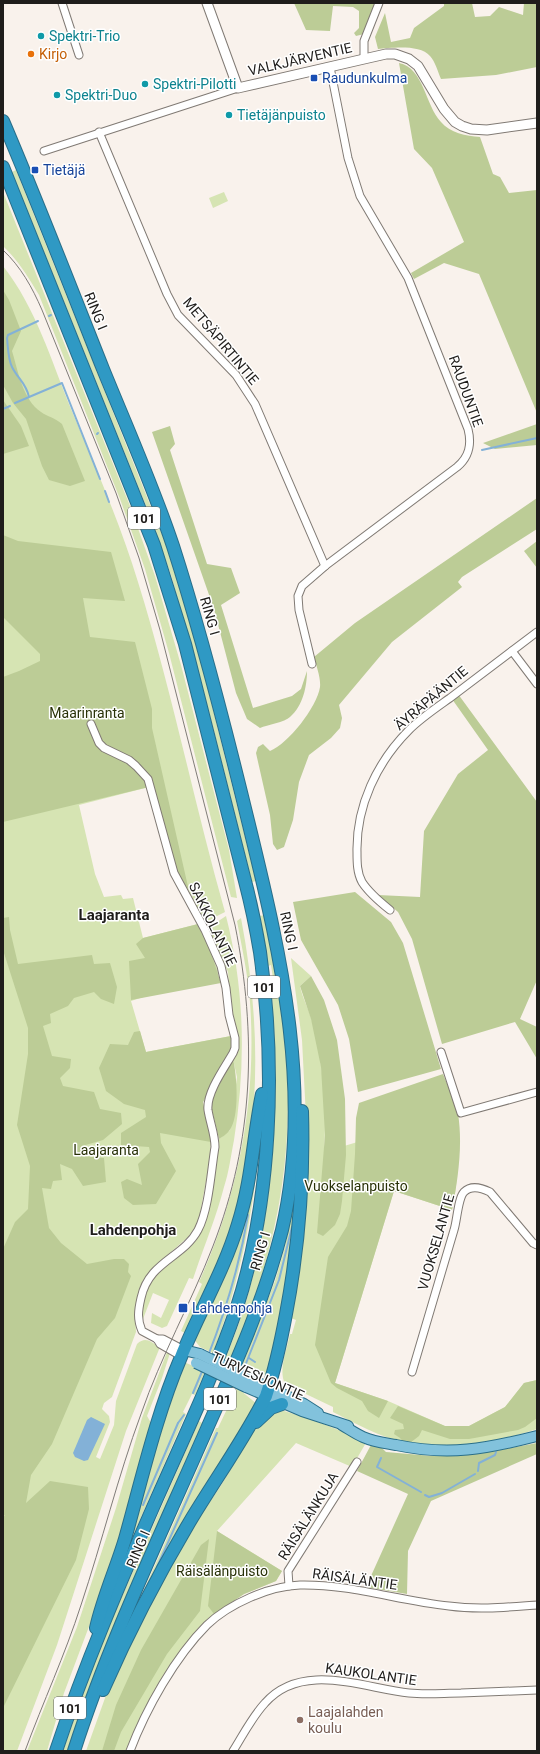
<svg xmlns="http://www.w3.org/2000/svg" width="540" height="1754" font-family="Roboto,sans-serif">
	<style>
		.green { fill: #d6e4b3 }
		.forest { fill: #bccc96 }
		.water { fill: #83b1d7 }
		.lines { fill: none; stroke-linecap: round; stroke-linejoin: round }
		.stream { stroke: #83b1d7; stroke-width: 2 }
		.street-casing { stroke: #807a74; stroke-width: 9 }
		.secondary-casing { stroke: #807a74; stroke-width: 11 }
		.primary-casing { stroke: #296e89; stroke-width: 12 }
		.highway-casing { stroke: #296e89; stroke-width: 14 }
		.street { stroke: #fff; stroke-width: 7 }
		.secondary { stroke: #fff; stroke-width: 9 }
		.primary { stroke: #82c2dc; stroke-width: 10 }
		.highway { stroke: #2f99c4; stroke-width: 12 }
		.tram { stroke: #807c78; stroke-width: 1 }
		.primary-bridge-casing { stroke: #296e89; stroke-width: 12; stroke-linecap: butt }
		.primary-bridge { stroke: #82c2dc; stroke-width: 10 }
		.culture-dot { fill: #0f9aa8; stroke: #fff; stroke-width: 1.5 }
		.food-dot { fill: #e8710a; stroke: #fff; stroke-width: 1.5 }
		.transit-dot { fill: #1a4fb4; stroke: #fff; stroke-width: 1.5 }
		.education-dot { fill: #8d6e63; stroke: #fff; stroke-width: 1.5 }
		.labels { text-anchor: middle; stroke-width: 3; stroke-linejoin: round; paint-order: stroke }
		.shield { fill: #fff; stroke: #62615f; stroke-width: 1 }
		.shield-label { font-size: 13px; font-weight: bold; fill: #1f1d1b }
		.culture-label { font-size: 14px; fill: #0d838f; stroke: #fff; text-anchor: start }
		.food-label { font-size: 14px; fill: #c56008; stroke: #fff; text-anchor: start }
		.street-label { font-size: 14px; fill: #1f1d1b; stroke: #fff }
		.transit-label { font-size: 14px; fill: #164399; stroke: #fff; text-anchor: start }
		.park-label { font-size: 14px; fill: #283107; stroke: #fff }
		.education-label { font-size: 14px; fill: #785e54; stroke: #fff; text-anchor: start }
		.neighbourhood-label { font-size: 15px; font-weight: bold; fill: #1f1d1b; stroke: #fff }
	</style>
	<rect width="100%" height="100%" fill="#f9f2ec"/>
	<!-- green -->
	<g class="green">
		<polygon points="16,170 165,542 196,642 256,881 252,882 213,727 171,575 146,506 12,172"/>
		<path d="M3 192 130 506 155 576 181 665 212 785 229 850 237 898 231 897 169 653 145 569 120 499 39 295C28 277 18 260 3 246Z"/>
		<polygon points="224,192 228,201 213,208 209,198"/>
		<path d="M3 266C36 308 51 360 71 409 95 466 120 523 138 582 172 691 194 803 225 912L215 917 211 922 203 920 189 891 177 872 153 786 79 805 95 874 104 897 121 895 123 899 133 898 143 938 198 924 210 950 219 973 131 1001 146 1052 231 1036 233 1046 203 1102 211 1142 209 1165 199 1219 196 1227 188 1237 154 1267 144 1280 140 1288 135 1313 136 1332 112 1397 104 1403 102 1409 109 1416 110 1422 96 1457 100 1459 114 1425 116 1401 137 1344C146 1336 150 1342 160 1347L126 1431 57 1645 17 1751H3Z"/>
		<path d="M264 915C271 951 279 986 283 1022 298 1144 279 1249 230 1361L225 1359C274 1246 282 1108 271 986L274 985 271 965 268 966 260 916Z"/>
		<path d="M226 916C245 990 246 1065 234 1140 231 1155 229 1172 224 1187 216 1218 203 1249 193 1279L189 1278 167 1326 162 1328 151 1323 152 1313 161 1318 169 1300 153 1293 143 1319 140 1318C142 1307 143 1295 148 1285 159 1262 188 1256 200 1234 213 1211 215 1167 219 1139L230 1130 237 1077 233 1059 238 1049 231 1009 228 972 209 930 220 920Z"/>
		<path d="M241 918C261 1022 262 1128 231 1230 220 1266 202 1300 187 1334L181 1331 202 1284 199 1282C239 1194 257 1098 250 1002 248 975 242 948 237 921Z"/>
		<path d="M291 958 311 976 300 986C302 997 308 1007 311 1018 323 1056 327 1112 324 1152L458 1112C459 1146 459 1177 452 1210L394 1191 335 1383 388 1401 445 1426H469L505 1407 524 1383 537 1380V1429C494 1443 449 1452 404 1442 379 1437 355 1423 333 1412V1407L285 1384C278 1370 287 1349 290 1334H292L296 1320 291 1318 306 1117 302 1040Z"/>
		<path d="M255 1169H257C249 1234 236 1292 213 1353L200 1347 193 1338Z"/>
		<polygon points="296,1191 297,1219 269,1375 259,1374 242,1366 275,1281 285,1247"/>
		<polygon points="167,1352 170,1353 162,1378 147,1416 151,1423 149,1436 111,1568 64,1693 47,1751 27,1751 77,1627 116,1508 142,1418"/>
		<polygon points="184,1362 205,1371 195,1395 192,1394 183,1412 186,1414 128,1547 151,1455"/>
		<polygon points="234,1385 258,1405 139,1601 216,1428 218,1428 227,1409 225,1408"/>
		<polygon points="281,1410 313,1420 367,1441 352,1467 296,1443 217,1531 282,1571 276,1581 244,1594 214,1614 192,1637 142,1716 127,1751 86,1751 114,1673 129,1641 190,1531 220,1487 256,1427 264,1417"/>
		<polygon points="199,1421 202,1423 103,1651 67,1751 63,1751 99,1649"/>
	</g>
	<!-- forest -->
	<g class="forest">
		<polygon points="294,3 375,3 364,34 356,36 354,33 359,28 359,11 353,7 333,6 330,31 306,30"/>
		<path d="M444 3H472L475 17 490 16 499 7 523 15 524 3H537V67L496 75 441 79C438 72 435 61 430 56 420 44 391 48 378 49L375 37 385 13 391 42 410 38 414 28 444 6Z"/>
		<path d="M399 63C424 68 425 105 441 122 450 133 466 136 480 137L493 174 500 177 509 193 537 190V413L479 274 444 263 414 279 411 273 464 242 432 168 414 149Z"/>
		<path d="M3 290 9 300 21 331 12 351C18 371 23 400 41 412 48 417 54 417 62 424L85 481 70 486 49 480 42 466 26 419 13 403 3 385Z"/>
		<polygon points="3,400 21,426 29,446 3,454"/>
		<polygon points="537,424 537,445 495,449 483,443"/>
		<path d="M170 426 175 444 170 450 207 564 231 568 240 593 221 605 253 708 292 696 301 689 307 671C307 686 303 706 290 717 285 722 267 725 260 728L247 719 236 693 214 609 152 432Z"/>
		<path d="M537 498V529L462 577 458 582 462 587 392 642 339 705 342 718 340 728 331 738 309 755 299 782 293 820 284 847 277 850 273 844 270 815 256 753 258 747 263 744 270 751C288 744 317 707 320 687 321 678 316 665 314 657L355 623Z"/>
		<polygon points="3,535 18,541 111,552 125,601 83,598 90,637 135,642 152,709 152,728 189,891 177,872 153,786 3,822 3,677 19,671 40,661 40,654 3,617"/>
		<polygon points="537,541 537,568 524,551"/>
		<polygon points="458,694 537,802 537,980 520,1019 537,1027 537,1059 515,1022 442,1044 412,939 398,912 378,895 420,897 424,831 458,774 488,750 452,699"/>
		<polygon points="355,892 391,922 403,943 441,1069 358,1092 349,1039 338,1005 301,940 293,902"/>
		<polygon points="9,917 10,930 18,964 92,955 94,964 110,963 117,987 114,1004 101,999 94,992 74,998 68,1006 50,1014 51,1023 43,1026 52,1056 71,1059 70,1068 60,1078 63,1086 94,1092 100,1109 121,1113 122,1124 103,1140 82,1146 85,1156 104,1158 106,1182 83,1186 72,1169 60,1164 62,1180 53,1181 51,1189 42,1188 49,1228 61,1243 87,1264 114,1259 124,1259 129,1264 128,1272 131,1276 115,1318 97,1339 52,1444 31,1475 26,1503 50,1481 88,1487 89,1509 76,1560 3,1708 3,1518 5,1515 3,1516 3,1249 15,1222 28,1209 30,1166 17,1125 28,1054 28,1028 3,950 3,918"/>
		<polygon points="198,924 210,950 221,983 131,1000 129,961 145,958 136,944 143,938"/>
		<polygon points="311,976 324,1000 337,1040 345,1099 346,1155 342,1201 340,1214 335,1225 323,1236 317,1233 325,1135 321,1067 311,1019 300,986"/>
		<polygon points="140,1031 146,1052 231,1036 233,1046 203,1102 211,1142 160,1133 161,1143 176,1171 156,1204 133,1205 124,1198 121,1182 127,1179 142,1185 138,1164 150,1152 149,1147 121,1145 121,1133 146,1117 145,1110 124,1104 106,1091 99,1068 110,1044 128,1045 134,1032"/>
		<path d="M233 1059C237 1075 240 1118 229 1131 227 1134 222 1137 219 1139L211 1106 212 1098Z"/>
		<path d="M443 1074C448 1087 456 1101 458 1114 463 1144 458 1180 452 1210L394 1191 335 1383 388 1401 379 1418 368 1411 362 1401 337 1388 331 1383 315 1345 328 1257 347 1226 351 1211 355 1154 356 1118 359 1103Z"/>
		<polygon points="537,1380 537,1418 525,1427 518,1430 469,1439 450,1439 422,1430 419,1436 410,1443 403,1442 400,1438 394,1434 395,1430 404,1429 403,1424 390,1418 398,1406 445,1426 469,1426 505,1407 524,1383"/>
		<polygon points="372,1443 380,1446 386,1452 432,1456 467,1455 500,1450 537,1443 537,1454 431,1501 408,1551 407,1594 366,1587 408,1494 357,1471"/>
		<polygon points="217,1531 282,1571 276,1581 244,1594 214,1614 208,1606"/>
		<polygon points="209,1539 200,1611 167,1654 121,1732 114,1751 102,1751 116,1705 141,1650 201,1545"/>
	</g>
	<!-- water -->
	<polygon class="water" points="91,1417 105,1424 88,1460 84,1461 75,1457 73,1453 87,1420"/>
	<g class="lines">
		<!-- stream -->
		<g class="stream">
			<polyline points="49,316 51,315"/>
			<path d="M29 397C26 383 18 379 12 367 8 359 8 347 7 338L8 335 38 321"/>
			<polyline points="15,403 62,383 100,479"/>
			<polyline points="3,409 10,406"/>
			<polyline points="97,434 98,433"/>
			<polyline points="482,450 537,438"/>
			<polyline points="105,491 109,502"/>
			<path d="M208 1356C226 1310 240 1263 248 1215"/>
			<polyline points="249,1358 255,1362"/>
			<polyline points="243,1371 279,1280 292,1227"/>
			<polyline points="193,1393 203,1369"/>
			<polyline points="231,1399 236,1386"/>
			<polyline points="178,1423 184,1415"/>
			<polyline points="381,1458 377,1467 421,1492"/>
			<polyline points="478,1471 479,1463 495,1455 496,1452"/>
			<polyline points="425,1495 429,1497 442,1493 475,1474"/>
			<polyline points="143,1505 178,1423"/>
			<polyline points="157,1567 217,1433"/>
		</g>
		<defs>
			<g id="street">
				<polyline points="62,3 79,55"/>
				<polyline points="364,59 364,41 379,3"/>
				<polyline points="99,132 167,294 178,315 236,375 255,404 325,566"/>
				<polyline points="44,151 238,88"/>
				<polyline points="512,651 537,684"/>
				<path d="M312 664 299 610 298 596 302 586 325 566 457 467C469 457 472 445 468 429L408 278 360 196 348 158 330 67"/>
				<path d="M91 724 99 743 104 748 129 760 136 766 148 779 174 873 205 930 221 966 226 988 229 1015 235 1038V1048L233 1053C225 1067 206 1093 208 1110 210 1123 215 1134 215 1147 211 1171 209 1209 198 1230 183 1258 149 1261 141 1298 138 1311 137 1319 142 1331L157 1339 160 1344 181 1356"/>
				<path d="M390 910C380 902 369 893 362 882 357 873 357 862 357 852 356 806 377 762 409 730 421 718 436 708 450 698 479 676 508 654 537 632"/>
				<polyline points="441,1052 461,1113 537,1092"/>
				<polyline points="157,1339 163,1339 184,1350"/>
				<path d="M412 1372C426 1324 440 1277 454 1230 457 1221 458 1198 464 1192 471 1185 482 1188 490 1192L533 1243 537 1245"/>
				<polyline points="289,1586 288,1571 357,1462"/>
				<path d="M130 1751C146 1709 175 1657 207 1625 229 1604 269 1586 300 1585 351 1584 399 1601 449 1606 479 1610 508 1607 537 1605"/>
				<path d="M233 1751C243 1735 252 1717 265 1703 302 1661 363 1688 409 1693 427 1695 444 1693 461 1693 486 1692 512 1691 537 1690"/>
			</g>
			<polyline id="secondary" points="207,3 238,88 364,59 386,54 395,54 409,59 418,66 444,109 455,122 462,126 471,129 487,130 537,123"/>
			<g id="primary">
				<polyline points="184,1350 200,1354"/>
				<polyline points="250,1379 304,1404 318,1413"/>
				<polyline points="246,1387 302,1411 348,1426"/>
				<path d="M342 1425C349 1429 356 1434 363 1437 374 1442 385 1443 396 1445 449 1456 486 1449 537 1436"/>
			</g>
			<g id="highway">
				<path d="M3 121C38 203 70 286 103 369 127 428 153 486 173 546 203 639 227 734 250 829 282 960 313 1096 282 1230 265 1297 237 1361 209 1424 162 1532 110 1639 74 1751"/>
				<path d="M3 167 154 545 185 644 245 881C251 904 256 928 260 952 276 1066 272 1201 236 1310 214 1374 185 1435 158 1496 121 1580 85 1664 56 1751"/>
				<polyline points="256,1422 271,1408 282,1404"/>
				<path d="M96 1628C103 1597 116 1569 125 1539 142 1478 156 1416 181 1357 199 1312 224 1271 238 1224 252 1180 253 1138 262 1094"/>
				<path d="M103 1690C128 1633 157 1577 189 1523 214 1481 244 1440 266 1396 275 1369 281 1341 286 1314 299 1246 304 1179 302 1111"/>
			</g>
		</defs>
		<!-- street casing -->
		<use href="#street" class="street-casing"/>
		<!-- secondary casing -->
		<use href="#secondary" class="secondary-casing"/>
		<!-- primary casing -->
		<use href="#primary" class="primary-casing"/>
		<!-- highway casing -->
		<use href="#highway" class="highway-casing"/>
		<!-- street -->
		<use href="#street" class="street"/>
		<!-- secondary -->
		<use href="#secondary" class="secondary"/>
		<!-- primary -->
		<use href="#primary" class="primary"/>
		<!-- highway -->
		<use href="#highway" class="highway"/>
		<!-- tram -->
		<path class="tram" d="M3 250C21 267 32 287 42 310L116 493 139 558 160 630 235 925C257 1035 254 1140 213 1246 191 1303 161 1356 141 1414 118 1476 102 1542 81 1605 65 1655 43 1702 25 1751"/>
		<defs>
			<g id="primary-bridge">
				<polyline points="200,1354 250,1379"/>
				<polyline points="196,1363 246,1387"/>
			</g>
		</defs>
		<!-- primary-bridge casing -->
		<use href="#primary-bridge" class="primary-bridge-casing"/>
		<!-- primary-bridge -->
		<use href="#primary-bridge" class="primary-bridge"/>
	</g>
	<!-- markers -->
	<g class="culture-dot">
		<circle cx="41" cy="36" r="4"/>
		<circle cx="145" cy="84" r="4"/>
		<circle cx="57" cy="95" r="4"/>
		<circle cx="229" cy="115" r="4"/>
	</g>
	<circle class="food-dot" cx="31" cy="54" r="4"/>
	<g class="transit-dot">
		<rect x="310" y="74" width="8" height="8" rx="2"/>
		<rect x="31" y="166" width="8" height="8" rx="2"/>
		<rect x="178" y="1303" width="10" height="10" rx="2"/>
	</g>
	<circle class="education-dot" cx="300" cy="1720" r="4"/>
	<g class="labels">
		<!-- shield labels -->
		<g class="shield">
			<rect x="128" y="507" width="32" height="22" rx="3"/>
			<rect x="248" y="976" width="32" height="22" rx="3"/>
			<rect x="204" y="1388" width="32" height="22" rx="3"/>
			<rect x="54" y="1697" width="32" height="22" rx="3"/>
		</g>
		<g class="shield-label">
			<text x="144" y="523">101</text>
			<text x="264" y="992">101</text>
			<text x="220" y="1404">101</text>
			<text x="70" y="1713">101</text>
		</g>
		<!-- culture labels -->
		<g class="culture-label">
			<text x="49" y="41">Spektri-Trio</text>
			<text x="153" y="89">Spektri-Pilotti</text>
			<text x="65" y="100">Spektri-Duo</text>
			<text x="237" y="120">Tietäjänpuisto</text>
		</g>
		<!-- food labels -->
		<g class="food-label">
			<text x="39" y="59">Kirjo</text>
		</g>
		<!-- street labels -->
		<g class="street-label">
			<text transform="translate(300 59) rotate(-13)" y="5">VALKJÄRVENTIE</text>
			<text transform="translate(96 311) rotate(68)" y="5">RING I</text>
			<text transform="translate(221 341) rotate(50)" y="5">METSÄPIRTINTIE</text>
			<text transform="translate(466 391) rotate(70)" y="5">RAUDUNTIE</text>
			<text transform="translate(210 616) rotate(74)" y="5">RING I</text>
			<text transform="translate(431 698) rotate(-40)" y="5">ÄYRÄPÄÄNTIE</text>
			<text transform="translate(213 924) rotate(64)" y="5">SAKKOLANTIE</text>
			<text transform="translate(289 931) rotate(78)" y="5">RING I</text>
			<text transform="translate(436 1242) rotate(-74)" y="5">VUOKSELANTIE</text>
			<text transform="translate(260 1251) rotate(-74)" y="5">RING I</text>
			<text transform="translate(258 1376) rotate(24)" y="5">TURVESUONTIE</text>
			<text transform="translate(308 1516) rotate(-58)" y="5">RÄISÄLÄNKUJA</text>
			<text transform="translate(138 1549) rotate(-67)" y="5">RING I</text>
			<text transform="translate(355 1579) rotate(8)" y="5">RÄISÄLÄNTIE</text>
			<text transform="translate(371 1674) rotate(8)" y="5">KAUKOLANTIE</text>
		</g>
		<!-- transit labels -->
		<g class="transit-label">
			<text x="322" y="83">Raudunkulma</text>
			<text x="43" y="175">Tietäjä</text>
			<text x="192" y="1313">Lahdenpohja</text>
		</g>
		<!-- park labels -->
		<g class="park-label">
			<text x="87" y="718">Maarinranta</text>
			<text x="106" y="1155">Laajaranta</text>
			<text x="356" y="1191">Vuokselanpuisto</text>
			<text x="222" y="1576">Räisälänpuisto</text>
		</g>
		<!-- education labels -->
		<g class="education-label">
			<text x="308" y="1717">Laajalahden<tspan x="308" dy="16">koulu</tspan></text>
		</g>
		<!-- neighbourhood labels -->
		<g class="neighbourhood-label">
			<text x="114" y="920">Laajaranta</text>
			<text x="133" y="1235">Lahdenpohja</text>
		</g>
	</g>
	<!-- border -->
	<rect width="540" height="1754" fill="none" stroke="#1f1d1b" stroke-width="8"/>
</svg>
